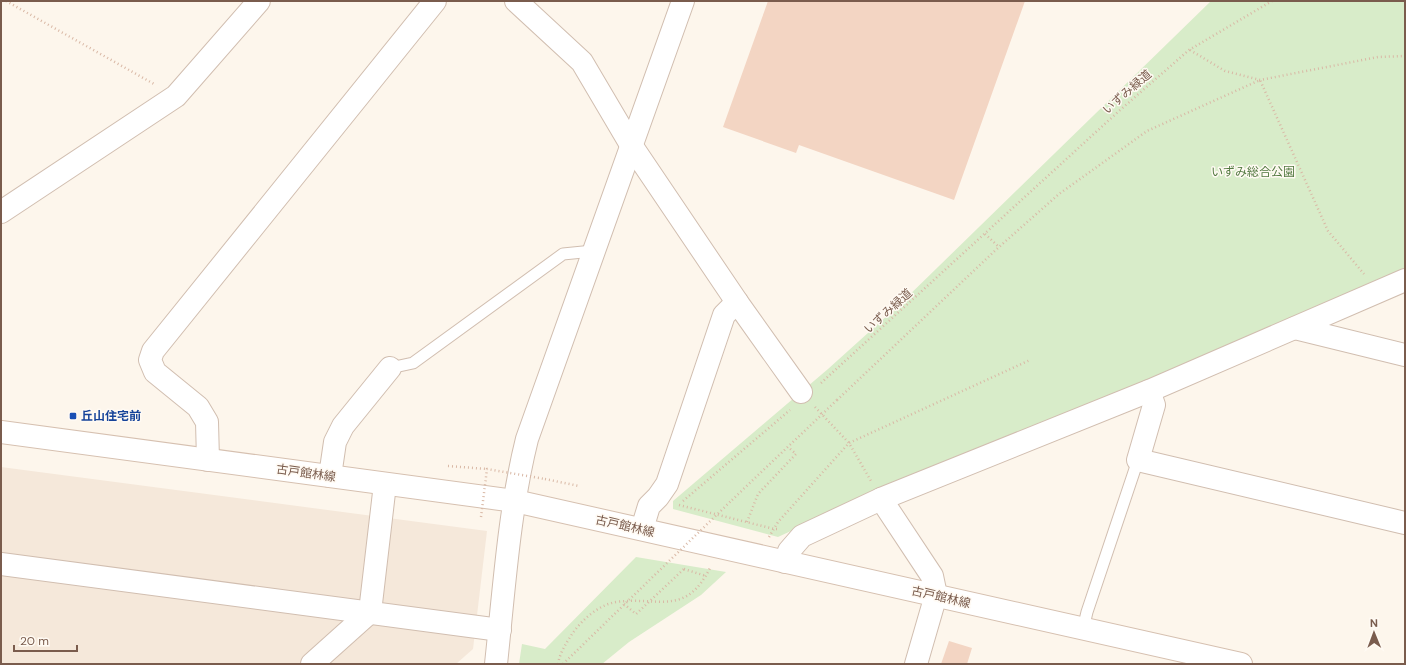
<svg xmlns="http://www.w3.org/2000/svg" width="1406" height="665" font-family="'DM Sans','Noto Sans JP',sans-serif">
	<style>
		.residential { fill: #f5e8da }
		.green { fill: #d8ecc9 }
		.building { fill: #f3d5c3 }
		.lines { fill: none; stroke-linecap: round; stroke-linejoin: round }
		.service-casing { stroke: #d1beb0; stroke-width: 13 }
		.minor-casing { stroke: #d1beb0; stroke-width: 24 }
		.tertiary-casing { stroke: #d1beb0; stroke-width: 24 }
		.secondary-casing { stroke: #d6c0b0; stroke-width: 24 }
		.path { stroke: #d9b8a5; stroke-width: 2.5; stroke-dasharray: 1 3; stroke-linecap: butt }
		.service { stroke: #fff; stroke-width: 11 }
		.minor { stroke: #fff; stroke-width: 22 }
		.tertiary { stroke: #fff; stroke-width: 22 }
		.secondary { stroke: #fff; stroke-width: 22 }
		.path-bridge { stroke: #d9b8a5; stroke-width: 2.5; stroke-dasharray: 1 3; stroke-linecap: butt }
		.transit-dot { fill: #1a4fb4; stroke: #fffaf3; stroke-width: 1.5 }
		.labels { text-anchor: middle; stroke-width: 3; stroke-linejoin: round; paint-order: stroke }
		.street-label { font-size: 12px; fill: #7a5c4d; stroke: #fffaf3 }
		.park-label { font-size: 12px; fill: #537a41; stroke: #fffaf3 }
		.transit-label { font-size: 12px; font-weight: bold; fill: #164399; stroke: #fffaf3; text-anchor: start }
	</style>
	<rect width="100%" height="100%" fill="#fdf6ec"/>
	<!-- residential -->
	<polygon class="residential" points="1,467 487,531 473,649 456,664 1,664"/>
	<!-- green -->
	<g class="green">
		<polygon points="1211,1 1405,1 1405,270 1172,375 877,491 778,537 673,509 673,501 828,369 899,305"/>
		<polygon points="636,557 726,572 701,595 629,642 602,664 519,664 522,644 545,649"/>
	</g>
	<!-- building -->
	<g class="building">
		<polygon points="768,1 1025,1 954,200 799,145 796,153 723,127"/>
		<polygon points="949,641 972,648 967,664 941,664"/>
	</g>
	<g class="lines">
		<defs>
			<g id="service">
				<polyline points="390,368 413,363 563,254 593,251"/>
				<polyline points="1083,629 1087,612 1138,460"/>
			</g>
			<g id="minor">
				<polyline points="516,1 582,62 631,145 737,302 801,392"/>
				<polyline points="1,212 176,96 259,1"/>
				<polyline points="1295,328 1405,355"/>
				<polyline points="1149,391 1154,405 1138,460 1405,523"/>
				<polyline points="208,460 207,422 198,407 155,372 150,360 153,351 435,1"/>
				<polyline points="330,476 335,442 343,426 390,368"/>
				<polyline points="881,499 932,576 936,595 916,664"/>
				<polyline points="642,529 649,506 658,497 667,484 724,315 737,302"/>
				<polyline points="785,562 789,551 802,536 881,499 1149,391 1405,280"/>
				<polyline points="1,564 500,630"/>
				<polyline points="312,664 370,612 385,484"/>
			</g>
			<path id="tertiary" d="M496 664C504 590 509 511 527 439L683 1"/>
			<polyline id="secondary" points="1,432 515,501 1241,664"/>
		</defs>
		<!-- service casing -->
		<use href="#service" class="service-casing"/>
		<!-- minor casing -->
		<use href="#minor" class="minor-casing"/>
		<!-- tertiary casing -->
		<use href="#tertiary" class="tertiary-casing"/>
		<!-- secondary casing -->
		<use href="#secondary" class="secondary-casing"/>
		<!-- path -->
		<g class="path">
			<polyline points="6,1 154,84"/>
			<polyline points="1190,50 1225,71 1260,80 1378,57 1405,56"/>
			<polyline points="985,234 999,247"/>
			<polyline points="821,383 1119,111 1189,50 1272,1"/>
			<polyline points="837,400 999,247 1059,194 1147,131 1260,80 1328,231 1364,274"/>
			<polyline points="815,407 849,443 871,481"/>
			<polyline points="448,466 487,469"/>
			<polyline points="545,479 579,486"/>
			<polyline points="732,500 816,420"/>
			<polyline points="683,501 790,410"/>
			<polyline points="679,505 774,529 779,529"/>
			<polyline points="747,522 758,494 796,454 788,447"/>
			<polyline points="769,537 778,522 849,443 1030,360"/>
			<polyline points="684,569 706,576"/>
			<path d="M558 664C560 652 566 644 572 634 582 620 598 605 616 602 658 596 686 618 711 566"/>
		</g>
		<!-- service -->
		<use href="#service" class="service"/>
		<!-- minor -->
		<use href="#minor" class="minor"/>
		<!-- tertiary -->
		<use href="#tertiary" class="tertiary"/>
		<!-- secondary -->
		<use href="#secondary" class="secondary"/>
		<!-- path-bridge -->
		<g class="path-bridge">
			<polyline points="816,420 837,400"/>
			<polyline points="481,517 487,469 545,479"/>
			<polyline points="624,604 636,614 684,569"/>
			<polyline points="563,664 732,500"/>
		</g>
	</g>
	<!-- markers -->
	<rect class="transit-dot" x="69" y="412" width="8" height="8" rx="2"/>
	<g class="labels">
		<!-- street labels -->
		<g class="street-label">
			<text transform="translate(1127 92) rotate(-41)" y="4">いずみ緑道</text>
			<text transform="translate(888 311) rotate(-42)" y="4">いずみ緑道</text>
			<text transform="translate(306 473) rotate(8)" y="4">古戸館林線</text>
			<text transform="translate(625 526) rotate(13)" y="4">古戸館林線</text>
			<text transform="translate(941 597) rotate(13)" y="4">古戸館林線</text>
		</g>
		<!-- park labels -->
		<g class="park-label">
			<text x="1253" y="176">いずみ総合公園</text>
		</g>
		<!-- transit labels -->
		<g class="transit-label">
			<text x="81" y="420">丘山住宅前</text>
		</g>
	</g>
	<!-- border -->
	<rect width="1406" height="665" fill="none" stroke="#7a5c4d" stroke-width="4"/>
	<!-- north arrow -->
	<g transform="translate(1374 633) rotate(359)" stroke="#fffaf3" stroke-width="3" paint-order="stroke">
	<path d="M0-3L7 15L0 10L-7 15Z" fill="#7a5c4d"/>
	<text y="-6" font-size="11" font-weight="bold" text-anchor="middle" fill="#7a5c4d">N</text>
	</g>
	<!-- scale -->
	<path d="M14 645v6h63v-6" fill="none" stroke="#7a5c4d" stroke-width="2"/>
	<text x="20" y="645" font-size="12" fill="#7a5c4d" stroke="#fffaf3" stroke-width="3" paint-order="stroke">20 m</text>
</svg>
